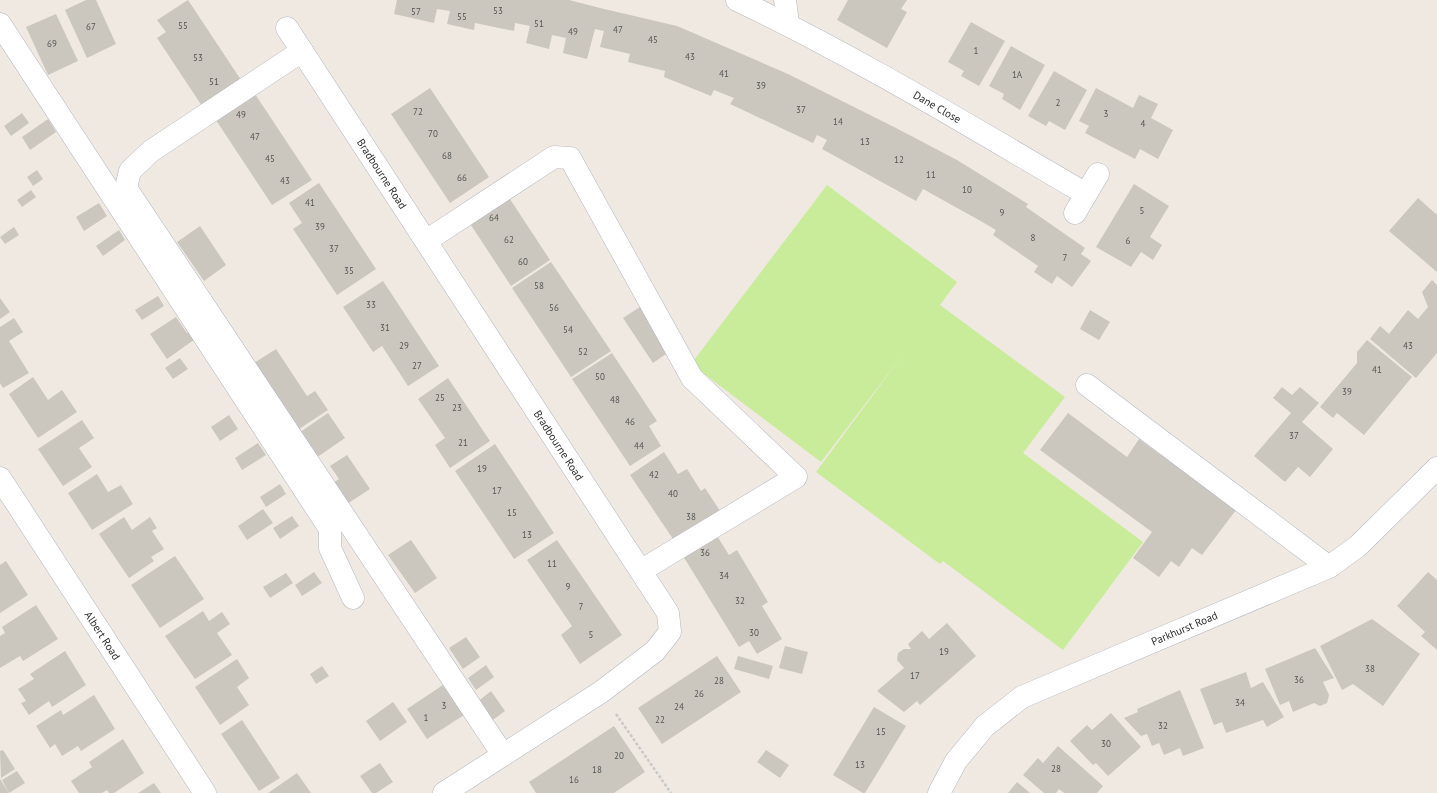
<svg xmlns="http://www.w3.org/2000/svg" width="1437" height="793" font-family="'PT Sans',sans-serif">
	<style>
		.pitch { fill: #c9ec9a }
		.building { fill: #cbc7bf }
		.lines { fill: none; stroke-linecap: round; stroke-linejoin: round }
		.minor-casing { stroke: #b4b7c1; stroke-width: 23 }
		.path { stroke: #c9c9c9; stroke-width: 2.5; stroke-dasharray: 3 2; stroke-linecap: butt }
		.minor { stroke: #fff; stroke-width: 22 }
		.labels { text-anchor: middle; stroke-width: 3; stroke-linejoin: round; paint-order: stroke }
		.number-label { font-size: 9px; fill: #555452 }
		.street-label { font-size: 11px; fill: #2e2e2e; stroke: #fff }
	</style>
	<rect width="100%" height="100%" fill="#efe9e1"/>
	<!-- pitch -->
	<polygon class="pitch" points="827,185 957,282 940,305 1065,397 1023,453 1143,542 1063,650 943,561 940,564 816,472 904,353 821,462 691,364"/>
	<!-- building -->
	<g class="building">
		<polygon points="86,0 96,0 116,44 87,58 65,10"/>
		<polygon points="188,0 243,83 204,109 157,38 166,32 157,20"/>
		<polygon points="397,0 569,0 600,8 677,26 788,74 896,128 957,160 1028,204 1026,207 1085,248 1081,254 1091,261 1072,287 1057,276 1052,284 1034,272 1038,266 993,235 996,230 977,219 923,189 916,201 822,149 827,140 817,135 813,143 730,104 734,98 714,90 711,96 664,77 665,71 628,62 630,54 600,47 604,31 595,29 587,59 563,53 566,38 552,35 549,49 526,43 530,26 515,23 514,31 475,23 474,30 447,24 450,11 437,9 434,23 394,14"/>
		<polygon points="848,0 907,0 901,9 907,12 887,48 837,20"/>
		<polygon points="56,14 78,61 48,75 26,27"/>
		<polygon points="971,22 1005,41 979,86 961,76 964,71 948,62"/>
		<polygon points="1011,46 1045,65 1020,110 1002,99 1004,94 989,86"/>
		<polygon points="1054,71 1087,90 1065,130 1049,121 1046,126 1028,116"/>
		<polygon points="430,88 489,177 450,203 391,114"/>
		<polygon points="1096,88 1133,108 1139,95 1158,104 1151,118 1173,130 1158,159 1140,149 1135,159 1085,133 1089,126 1079,121"/>
		<polygon points="253,91 312,180 272,205 214,117"/>
		<polygon points="22,113 29,123 11,136 4,126"/>
		<polygon points="48,119 56,132 30,150 22,137"/>
		<polygon points="37,170 43,179 33,186 27,177"/>
		<polygon points="319,183 376,269 337,295 293,229 302,223 289,203"/>
		<polygon points="1134,184 1169,206 1150,237 1162,245 1153,260 1141,252 1131,267 1096,247"/>
		<polygon points="31,190 36,197 22,207 17,200"/>
		<polygon points="506,193 550,260 511,286 467,219"/>
		<polygon points="1418,198 1437,215 1437,272 1389,231"/>
		<polygon points="99,203 107,216 84,231 76,217"/>
		<polygon points="200,226 226,265 204,281 177,242"/>
		<polygon points="14,227 19,235 5,244 0,237"/>
		<polygon points="119,230 125,240 103,256 96,246"/>
		<polygon points="551,262 611,351 571,377 512,288"/>
		<polygon points="1432,280 1437,285 1437,353 1416,378 1370,339 1380,326 1389,334 1408,310 1418,319 1428,307 1422,292"/>
		<polygon points="383,281 439,366 408,386 382,346 373,352 343,307"/>
		<polygon points="158,296 164,306 142,320 135,310"/>
		<polygon points="0,298 10,312 0,319"/>
		<polygon points="643,305 673,349 653,363 623,318"/>
		<polygon points="1090,310 1110,322 1099,340 1080,329"/>
		<polygon points="176,317 187,333 195,332 198,337 167,359 150,334"/>
		<polygon points="14,318 23,332 9,341 29,373 3,388 0,383 0,327"/>
		<polygon points="1367,340 1412,377 1364,435 1337,413 1333,418 1320,407 1357,363 1357,352"/>
		<polygon points="276,349 307,396 315,391 328,410 296,431 251,365"/>
		<polygon points="612,353 657,421 649,426 661,446 630,466 572,379"/>
		<polygon points="180,358 188,369 173,379 165,368"/>
		<polygon points="33,377 48,400 62,390 77,412 38,438 9,394"/>
		<polygon points="448,378 490,441 450,468 435,445 445,438 418,399"/>
		<polygon points="1282,387 1292,395 1300,387 1319,403 1302,422 1333,449 1310,477 1298,467 1285,482 1254,456 1291,413 1273,398"/>
		<polygon points="328,413 345,438 313,460 296,435"/>
		<polygon points="1068,413 1127,457 1139,439 1236,510 1202,555 1192,548 1179,567 1171,561 1159,577 1133,558 1152,532 1040,450"/>
		<polygon points="229,415 238,429 220,441 211,427"/>
		<polygon points="82,420 94,438 79,448 92,467 63,486 38,449"/>
		<polygon points="258,443 266,455 242,470 235,458"/>
		<polygon points="495,444 554,533 514,559 455,471"/>
		<polygon points="664,452 678,474 687,469 701,491 705,488 722,514 677,545 630,475"/>
		<polygon points="347,455 370,489 347,504 333,483 339,479 330,466"/>
		<polygon points="97,474 108,492 121,485 133,504 92,530 68,493"/>
		<polygon points="280,484 286,494 266,507 260,497"/>
		<polygon points="263,509 273,523 247,540 238,526"/>
		<polygon points="292,516 299,526 280,539 273,528"/>
		<polygon points="124,517 132,530 150,517 157,528 152,531 164,549 151,557 154,561 129,578 99,534"/>
		<polygon points="714,531 729,555 737,550 768,602 762,606 782,639 757,654 749,641 739,647 680,551"/>
		<polygon points="411,540 437,578 415,593 388,555"/>
		<polygon points="557,540 622,635 580,664 561,635 572,626 527,560"/>
		<polygon points="175,556 204,599 160,628 131,585"/>
		<polygon points="6,561 28,595 0,613 0,565"/>
		<polygon points="314,572 322,583 302,596 295,585"/>
		<polygon points="1428,572 1437,580 1437,650 1421,636 1425,632 1397,606"/>
		<polygon points="286,573 293,583 270,598 263,587"/>
		<polygon points="36,605 58,639 23,661 20,656 0,668 0,636 5,633 2,627"/>
		<polygon points="203,611 209,621 222,612 230,624 217,633 232,655 195,679 165,636"/>
		<polygon points="1372,619 1420,654 1383,706 1353,684 1342,690 1320,646"/>
		<polygon points="947,623 976,656 920,705 917,701 904,712 877,691 904,668 897,660 898,653 904,649 911,649 908,644 922,631 929,639"/>
		<polygon points="466,637 480,657 463,669 449,648"/>
		<polygon points="785,646 808,652 802,674 779,668"/>
		<polygon points="1315,648 1334,678 1323,682 1329,695 1327,703 1320,706 1314,703 1293,712 1289,701 1280,705 1265,669"/>
		<polygon points="65,651 86,685 52,707 49,701 29,715 21,703 26,701 18,689 34,679 30,674"/>
		<polygon points="717,656 741,692 662,744 638,708"/>
		<polygon points="738,656 773,666 769,679 734,669"/>
		<polygon points="237,659 249,678 237,687 249,705 220,725 195,687"/>
		<polygon points="486,665 494,677 476,690 468,678"/>
		<polygon points="322,666 329,676 316,684 310,674"/>
		<polygon points="1246,672 1251,688 1263,682 1284,717 1267,727 1263,720 1226,733 1222,722 1214,725 1200,689"/>
		<polygon points="443,685 464,715 427,739 407,709"/>
		<polygon points="1180,690 1204,748 1183,756 1180,748 1164,755 1159,743 1152,746 1147,734 1141,736 1124,718 1138,712 1137,709"/>
		<polygon points="491,691 505,711 490,722 476,703"/>
		<polygon points="94,695 115,729 81,751 78,746 62,756 55,744 50,748 36,726 61,710 63,715"/>
		<polygon points="393,702 407,722 380,741 366,721"/>
		<polygon points="874,707 906,726 865,793 863,793 833,775"/>
		<polygon points="1111,713 1141,747 1108,776 1096,763 1093,765 1070,741 1087,725 1092,730"/>
		<polygon points="242,720 280,778 259,791 221,734"/>
		<polygon points="614,726 645,772 614,793 536,793 529,782"/>
		<polygon points="123,739 144,773 114,793 109,793 107,790 102,793 79,793 71,781 92,767 89,762"/>
		<polygon points="1058,746 1103,786 1097,793 1064,793 1059,789 1056,793 1044,793 1023,775 1038,758 1043,763"/>
		<polygon points="3,750 15,769 1,778 0,751"/>
		<polygon points="766,750 789,765 780,778 757,762"/>
		<polygon points="380,763 393,782 376,793 372,793 360,776"/>
		<polygon points="17,771 25,783 9,793 2,780"/>
		<polygon points="297,773 311,793 268,793"/>
		<polygon points="0,779 9,793 0,793"/>
		<polygon points="1017,782 1030,793 1008,793"/>
		<polygon points="154,783 161,793 138,793"/>
	</g>
	<g class="lines">
		<defs>
			<g id="minor">
				<path id="s1" d="M737 0C857 57 971 127 1086 194L1098 174"/>
				<polyline points="785,0 788,24"/>
				<polyline points="0,24 330,529 330,548 353,598"/>
				<path id="s2" d="M287 28 668 613 670 632 655 651 601 692 444 793"/>
				<polyline points="302,51 151,151 130,171 126,188 503,755"/>
				<polyline points="1075,213 1086,194"/>
				<polyline points="426,241 554,157 570,158 692,378 796,477 642,570"/>
				<polyline points="1087,385 1329,567"/>
				<path id="s3" d="M0 478 205 793"/>
				<path id="s4" d="M939 793 956 761 985 726 1022 697 1329 567 1358 546 1437 468"/>
			</g>
		</defs>
		<!-- minor casing -->
		<use href="#minor" class="minor-casing"/>
		<!-- path -->
		<polyline class="path" points="616,714 671,793"/>
		<!-- minor -->
		<use href="#minor" class="minor"/>
	</g>
	<g class="labels">
		<!-- number labels -->
		<g class="number-label">
			<text x="498" y="14">53</text>
			<text x="416" y="15">57</text>
			<text x="462" y="20">55</text>
			<text x="539" y="27">51</text>
			<text x="183" y="29">55</text>
			<text x="91" y="30">67</text>
			<text x="618" y="33">47</text>
			<text x="573" y="35">49</text>
			<text x="653" y="43">45</text>
			<text x="52" y="47">69</text>
			<text x="976" y="54">1</text>
			<text x="690" y="60">43</text>
			<text x="198" y="61">53</text>
			<text x="724" y="77">41</text>
			<text x="1017" y="78">1A</text>
			<text x="214" y="85">51</text>
			<text x="761" y="89">39</text>
			<text x="1058" y="106">2</text>
			<text x="801" y="113">37</text>
			<text x="418" y="115">72</text>
			<text x="1106" y="117">3</text>
			<text x="241" y="118">49</text>
			<text x="838" y="125">14</text>
			<text x="1143" y="127">4</text>
			<text x="433" y="137">70</text>
			<text x="255" y="140">47</text>
			<text x="865" y="145">13</text>
			<text x="447" y="159">68</text>
			<text x="270" y="162">45</text>
			<text x="899" y="163">12</text>
			<text x="931" y="178">11</text>
			<text x="462" y="181">66</text>
			<text x="285" y="184">43</text>
			<text x="967" y="193">10</text>
			<text x="310" y="206">41</text>
			<text x="1142" y="214">5</text>
			<text x="1002" y="216">9</text>
			<text x="494" y="221">64</text>
			<text x="320" y="230">39</text>
			<text x="1033" y="241">8</text>
			<text x="509" y="243">62</text>
			<text x="1128" y="244">6</text>
			<text x="334" y="252">37</text>
			<text x="1065" y="261">7</text>
			<text x="523" y="265">60</text>
			<text x="349" y="274">35</text>
			<text x="539" y="289">58</text>
			<text x="371" y="308">33</text>
			<text x="554" y="311">56</text>
			<text x="385" y="331">31</text>
			<text x="568" y="333">54</text>
			<text x="404" y="349">29</text>
			<text x="1408" y="349">43</text>
			<text x="583" y="355">52</text>
			<text x="417" y="369">27</text>
			<text x="1377" y="373">41</text>
			<text x="600" y="380">50</text>
			<text x="1347" y="395">39</text>
			<text x="440" y="401">25</text>
			<text x="615" y="403">48</text>
			<text x="457" y="411">23</text>
			<text x="630" y="425">46</text>
			<text x="1294" y="439">37</text>
			<text x="463" y="446">21</text>
			<text x="639" y="449">44</text>
			<text x="482" y="472">19</text>
			<text x="654" y="478">42</text>
			<text x="497" y="494">17</text>
			<text x="673" y="497">40</text>
			<text x="512" y="516">15</text>
			<text x="691" y="520">38</text>
			<text x="527" y="538">13</text>
			<text x="705" y="556">36</text>
			<text x="552" y="567">11</text>
			<text x="724" y="579">34</text>
			<text x="568" y="590">9</text>
			<text x="740" y="604">32</text>
			<text x="581" y="610">7</text>
			<text x="754" y="636">30</text>
			<text x="591" y="638">5</text>
			<text x="944" y="655">19</text>
			<text x="1370" y="672">38</text>
			<text x="915" y="679">17</text>
			<text x="1299" y="683">36</text>
			<text x="719" y="684">28</text>
			<text x="699" y="697">26</text>
			<text x="1240" y="706">34</text>
			<text x="444" y="709">3</text>
			<text x="679" y="710">24</text>
			<text x="426" y="721">1</text>
			<text x="660" y="723">22</text>
			<text x="1163" y="729">32</text>
			<text x="881" y="735">15</text>
			<text x="1106" y="747">30</text>
			<text x="619" y="759">20</text>
			<text x="860" y="768">13</text>
			<text x="1056" y="772">28</text>
			<text x="597" y="773">18</text>
			<text x="574" y="783">16</text>
		</g>
		<!-- street labels -->
		<g class="street-label">
			<text dy="4" stroke="none"><textPath href="#s1" startOffset="227">Dane Close</textPath></text>
			<text dy="4" stroke="none"><textPath href="#s2" startOffset="174">Bradbourne Road</textPath></text>
			<text dy="4" stroke="none"><textPath href="#s2" startOffset="498">Bradbourne Road</textPath></text>
			<text dy="4" stroke="none"><textPath href="#s4" startOffset="305">Parkhurst Road</textPath></text>
			<text dy="4" stroke="none"><textPath href="#s3" startOffset="188">Albert Road</textPath></text>
		</g>
	</g>
</svg>
